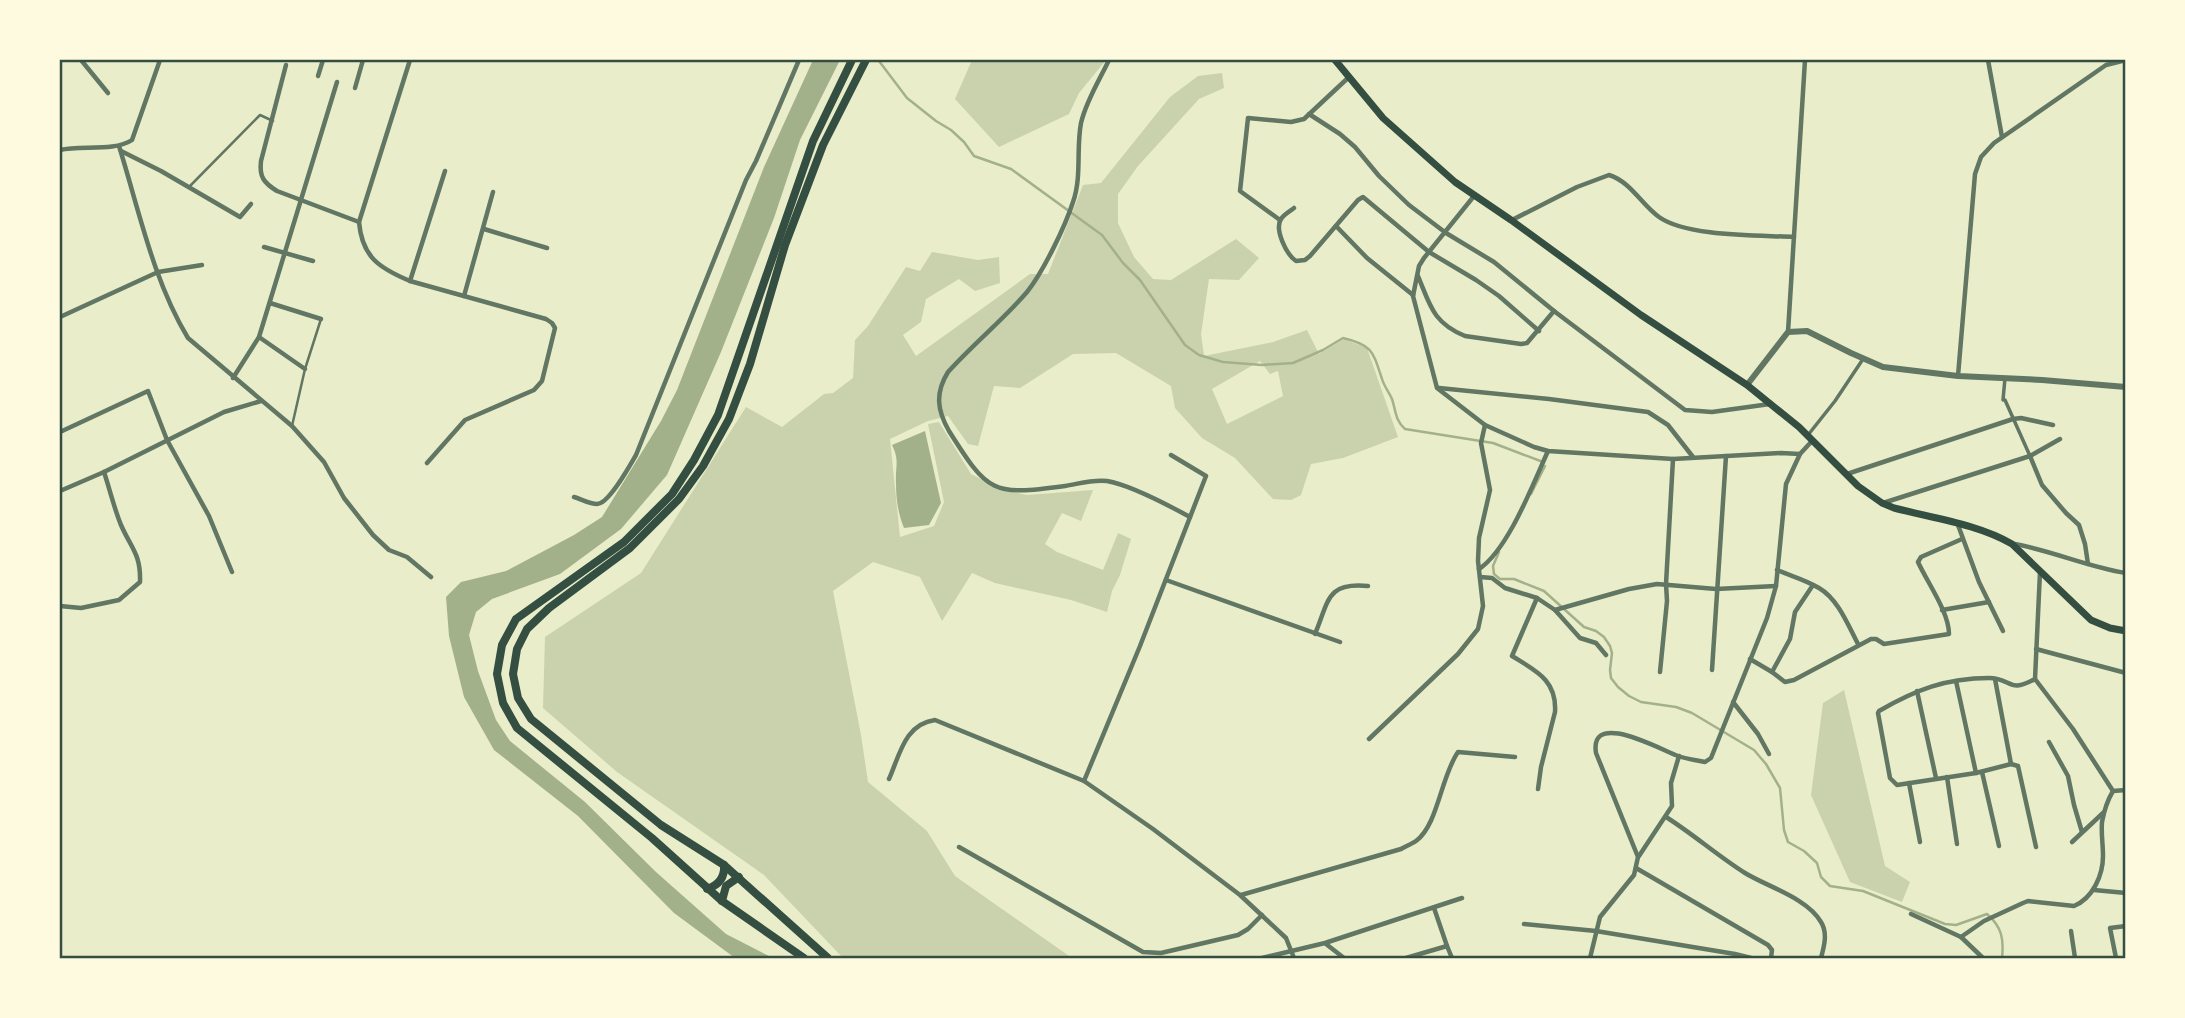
<svg xmlns="http://www.w3.org/2000/svg" width="2185" height="1018" font-family="Karla,sans-serif">
	<style>
		.green { fill: #cad2ad; fill-rule: evenodd }
		.water { fill: #a3b18a }
		.lines { fill: none; stroke-linecap: round; stroke-linejoin: round }
		.stream { stroke: #a3b18a; stroke-width: 2.5 }
		.service { stroke: #617663; stroke-width: 2.5 }
		.pedestrian { stroke: #617663; stroke-width: 3.5 }
		.minor { stroke: #617663; stroke-width: 4.5 }
		.tertiary { stroke: #617663; stroke-width: 6 }
		.secondary { stroke: #344e41; stroke-width: 7 }
		.primary { stroke: #344e41; stroke-width: 8 }
		.neatline { fill: none; stroke: #344e41; stroke-width: 2.5 }
	</style>
	<rect width="100%" height="100%" fill="#e9edc9"/>
	<!-- green -->
	<g class="green">
		<polygon points="972,60 1106,60 1079,93 1069,114 999,147 955,99"/>
		<path d="M1222 73 1224 88 1199 99 1138 166 1118 194V223L1134 257 1153 279 1171 280 1236 239 1259 258 1239 280 1209 279 1201 334 1204 356 1273 342 1307 330 1319 354 1344 339 1367 348 1398 437 1343 458 1311 464 1301 495 1291 500 1273 499 1235 458 1202 438 1175 408 1171 386 1116 353 1073 354 1020 388 994 386 978 446 968 444 948 416 928 421 890 439 900 537 934 526 944 502 928 424 939 422 971 474 1001 489 1027 495 1093 490 1081 521 1062 513 1045 544 1057 552 1103 570 1118 533 1131 539 1120 575 1112 591 1107 612 1071 600 995 583 972 573 942 621 920 577 873 562 833 591 861 735 868 782 927 831 955 876 1072 958H843L764 875 617 772 543 708 545 637 641 573 746 407 782 427 824 394 833 393 853 378 855 340 868 326 906 267 920 271 932 252 978 260 999 257 1000 283 975 291 959 279 926 299 921 322 903 335 916 356 1030 274H1048L1083 185 1101 183 1170 97 1198 76ZM1260 361 1270 374 1278 371 1283 396 1227 424 1212 389Z"/>
		<polygon points="1844,690 1885,866 1910,882 1902,902 1850,882 1811,795 1823,703"/>
	</g>
	<!-- water -->
	<g class="water">
		<polygon points="813,60 840,60 800,140 774,218 721,352 667,475 621,529 560,574 492,599 476,612 469,635 478,671 496,720 510,741 585,802 656,872 726,934 773,958 735,958 674,913 578,816 494,750 464,697 449,636 446,597 461,582 506,571 574,535 602,517 661,421 677,390 764,167"/>
		<path d="M925 431 941 503 929 525 904 528C898 513 896 499 896 483 895 466 900 461 892 445Z"/>
	</g>
	<g class="lines">
		<!-- stream -->
		<g class="stream">
			<path d="M879 61 907 98 936 121 951 130 964 142 974 156 1011 169 1102 235 1123 263 1140 280 1185 345 1199 355 1223 362 1262 365 1293 363 1323 350 1343 338C1373 345 1373 352 1382 379 1384 386 1389 392 1392 399 1396 411 1395 420 1405 429L1493 443 1543 462"/>
			<polyline points="1531,494 1545,466"/>
			<path d="M1499 552 1493 566 1494 574 1500 579H1514L1544 591 1584 627 1596 631 1604 637 1610 646 1612 653 1610 670 1611 678 1618 687 1629 696 1641 702 1676 707 1692 713 1754 750 1766 764 1780 788 1784 830 1788 842 1804 851 1817 863 1821 877 1830 886 1863 891 1945 924 1956 925 1987 914C2002 927 2004 939 2002 958"/>
		</g>
		<!-- service -->
		<g class="service">
			<polyline points="189,187 260,115 273,121"/>
			<polyline points="292,426 305,369 321,319"/>
		</g>
		<!-- pedestrian -->
		<g class="pedestrian">
			<polyline points="2005,378 2003,400 2005,400 2030,456"/>
			<polyline points="1808,435 1835,401 1863,359"/>
		</g>
		<!-- minor -->
		<g class="minor">
			<polyline points="81,60 108,93"/>
			<path d="M410 60 359 222C362 257 379 268 410 281L546 319 552 323 555 328 542 381 534 390 465 420 427 463"/>
			<path d="M1109 60C1100 79 1086 101 1081 123 1076 149 1082 177 1073 202 1065 227 1043 272 1027 292 1003 320 973 344 948 372 935 393 937 410 949 431 988 493 992 496 1065 486 1078 484 1093 479 1107 481 1131 485 1168 505 1190 517"/>
			<polyline points="1988,60 2002,137"/>
			<path d="M286 65 261 161C259 177 264 183 277 191L359 222"/>
			<polyline points="318,76 323,60"/>
			<polyline points="355,88 363,60"/>
			<polyline points="1309,114 1340,134 1355,147 1379,176 1409,205 1446,233 1494,262 1554,311 1685,410 1712,412 1770,404"/>
			<path d="M119 146C139 210 153 280 188 338L292 426 324 462 344 498 373 535 389 550 407 557 431 577"/>
			<path d="M60 150C81 145 114 152 132 140L160 60"/>
			<polyline points="121,151 161,171 240,217 251,204"/>
			<polyline points="1474,196 1424,258 1419,266 1413,296 1437,388 1485,425 1534,447 1548,451 1673,459 1781,453 1800,454"/>
			<path d="M1294 208C1290 211 1283 215 1281 219 1274 230 1287 255 1296 261L1305 260 1310 256 1358 200 1363 197 1429 252 1476 280 1499 296 1539 331"/>
			<polyline points="1280,220 1240,191 1248,118 1291,122 1304,119 1349,77"/>
			<path d="M1512 220 1577 187 1609 175C1631 182 1641 204 1659 217 1687 237 1760 235 1794 237"/>
			<polyline points="1336,226 1367,258 1413,295"/>
			<polyline points="484,229 547,248"/>
			<polyline points="264,247 313,261"/>
			<path d="M1418 276C1430 305 1433 323 1465 336L1521 344 1527 343 1554 311"/>
			<polyline points="410,281 445,171"/>
			<polyline points="464,296 493,192"/>
			<polyline points="270,303 321,319"/>
			<polyline points="60,317 158,272 202,265"/>
			<polyline points="1788,332 1805,60"/>
			<polyline points="259,337 305,369"/>
			<polyline points="1958,376 1975,174 1981,157 1994,143 2106,65 2126,60"/>
			<polyline points="233,378 259,337 337,82"/>
			<polyline points="1439,388 1549,399 1648,412 1668,425 1693,457"/>
			<polyline points="60,432 148,391 167,440 209,516 232,572"/>
			<polyline points="2030,456 2042,485 2066,513 2079,525 2085,544 2088,564"/>
			<polyline points="1847,474 2013,419 2021,418 2053,425"/>
			<polyline points="60,491 104,472 224,412 261,401"/>
			<path d="M574 497C581 499 590 504 597 504 609 504 630 465 636 455L746 180 756 161 799 60"/>
			<polyline points="1883,503 2030,456 2060,439"/>
			<polyline points="1958,525 1979,582 2003,631"/>
			<path d="M2015 544C2053 551 2088 567 2126 573"/>
			<path d="M1479 569C1508 550 1533 484 1548 451"/>
			<path d="M1777 570C1791 576 1806 580 1819 588 1838 599 1848 625 1858 644"/>
			<polyline points="1480,577 1492,578 1505,588 1537,598 1555,610 1580,638 1596,643 1606,655"/>
			<polyline points="1166,580 1340,642"/>
			<path d="M1537 598 1512 656C1536 671 1557 680 1555 712L1541 767 1538 789"/>
			<path d="M60 606 81 608 119 600 140 582C141 554 131 548 121 525 114 508 110 490 104 472"/>
			<polyline points="1555,610 1629,589 1657,584 1716,589 1776,586"/>
			<polyline points="1942,610 1989,602"/>
			<path d="M1315 634C1329 601 1326 582 1368 586"/>
			<polyline points="2036,649 2126,673"/>
			<path d="M1750 659 1772 672 1785 682 1794 680 1871 639H1876L1884 644 1949 634C1949 612 1927 582 1918 562L1921 557 1962 539"/>
			<polyline points="1712,670 1726,456"/>
			<polyline points="1660,672 1667,601 1666,584 1673,459"/>
			<polyline points="1772,672 1790,639 1795,612 1813,585"/>
			<polyline points="1995,679 2011,764 2018,766 2036,847"/>
			<polyline points="2035,679 2073,729 2113,791"/>
			<polyline points="1956,681 1976,773"/>
			<polyline points="1917,691 1936,778"/>
			<polyline points="1733,702 1758,734 1769,754"/>
			<polyline points="1369,739 1458,654 1478,629 1483,606 1478,561 1479,538 1490,490 1481,443 1485,425"/>
			<polyline points="2049,742 2068,776 2074,805 2082,832"/>
			<path d="M2011 764 1976 773 1897 785 1890 778 1878 713 1879 711C1915 690 1946 678 1989 678 2012 678 2008 694 2035 679L2040 572"/>
			<polyline points="1982,772 1999,846"/>
			<polyline points="1947,777 1957,844"/>
			<path d="M889 779C900 754 905 724 935 720L1084 781 1153 829 1240 895 1286 938 1294 958"/>
			<polyline points="1084,781 1140,646 1206,476 1171,455"/>
			<polyline points="1909,783 1920,842"/>
			<polyline points="2113,791 2126,790"/>
			<path d="M1666 817C1693 834 1718 856 1745 873 1768 887 1807 898 1821 922 1828 933 1824 947 1821 958"/>
			<polyline points="2072,842 2103,813"/>
			<polyline points="959,847 1143,952 1161,953 1238,935 1248,929 1262,915"/>
			<polyline points="1639,856 1672,806 1671,783 1679,756"/>
			<polyline points="1636,868 1768,945 1772,950 1771,958"/>
			<polyline points="2094,890 2126,893"/>
			<path d="M1241 895 1401 849C1406 846 1412 844 1416 841 1438 825 1441 776 1458 752L1515 757"/>
			<path d="M1911 914 1961 937 1984 921 2023 903 2028 901 2074 906C2093 898 2103 875 2103 856 2103 844 2101 834 2102 822 2104 811 2107 801 2113 791"/>
			<polyline points="1524,924 1596,931 1735,954 1751,958"/>
			<polyline points="2071,931 2075,958"/>
			<polyline points="1961,937 1983,958"/>
			<polyline points="1326,944 1344,958"/>
			<polyline points="1447,946 1452,958"/>
			<polyline points="1262,958 1325,943 1462,898"/>
			<polyline points="1406,958 1447,946 1434,908"/>
			<path d="M1590 958 1600 917 1634 875 1638 857 1596 753C1589 709 1661 750 1678 756 1686 759 1696 760 1705 762L1711 758 1767 618 1776 586 1786 484 1800 454 1812 441"/>
			<polyline points="2116,958 2110,928 2126,926"/>
		</g>
		<!-- tertiary -->
		<polyline class="tertiary" points="1747,385 1788,332 1807,331 1851,353 1883,367 1958,376 2042,380 2126,387"/>
		<!-- secondary -->
		<path class="secondary" d="M1335 60 1383 118 1455 182 1511 220 1641 315 1747 385 1799 427 1858 486 1882 503 1894 508C1932 518 1978 524 2012 544L2091 620 2110 628 2126 631"/>
		<!-- primary -->
		<g class="primary">
			<path d="M707 889C719 885 725 877 724 865"/>
			<polyline points="722,901 726,886 739,877"/>
			<polyline points="804,958 722,901 652,838 517,728 503,703 497,674 502,645 516,619 624,542 672,494 694,460 718,415 813,141 852,60"/>
			<polyline points="828,958 724,865 661,825 531,719 518,698 513,674 517,649 527,629 549,608 630,548 679,499 703,466 729,419 750,364 785,245 823,145 866,60"/>
		</g>
	</g>
	<!-- border -->
	<rect width="2185" height="1018" fill="none" stroke="#fefae0" stroke-width="122"/>
	<rect x="61" y="61" width="2063" height="896" class="neatline"/>
</svg>
